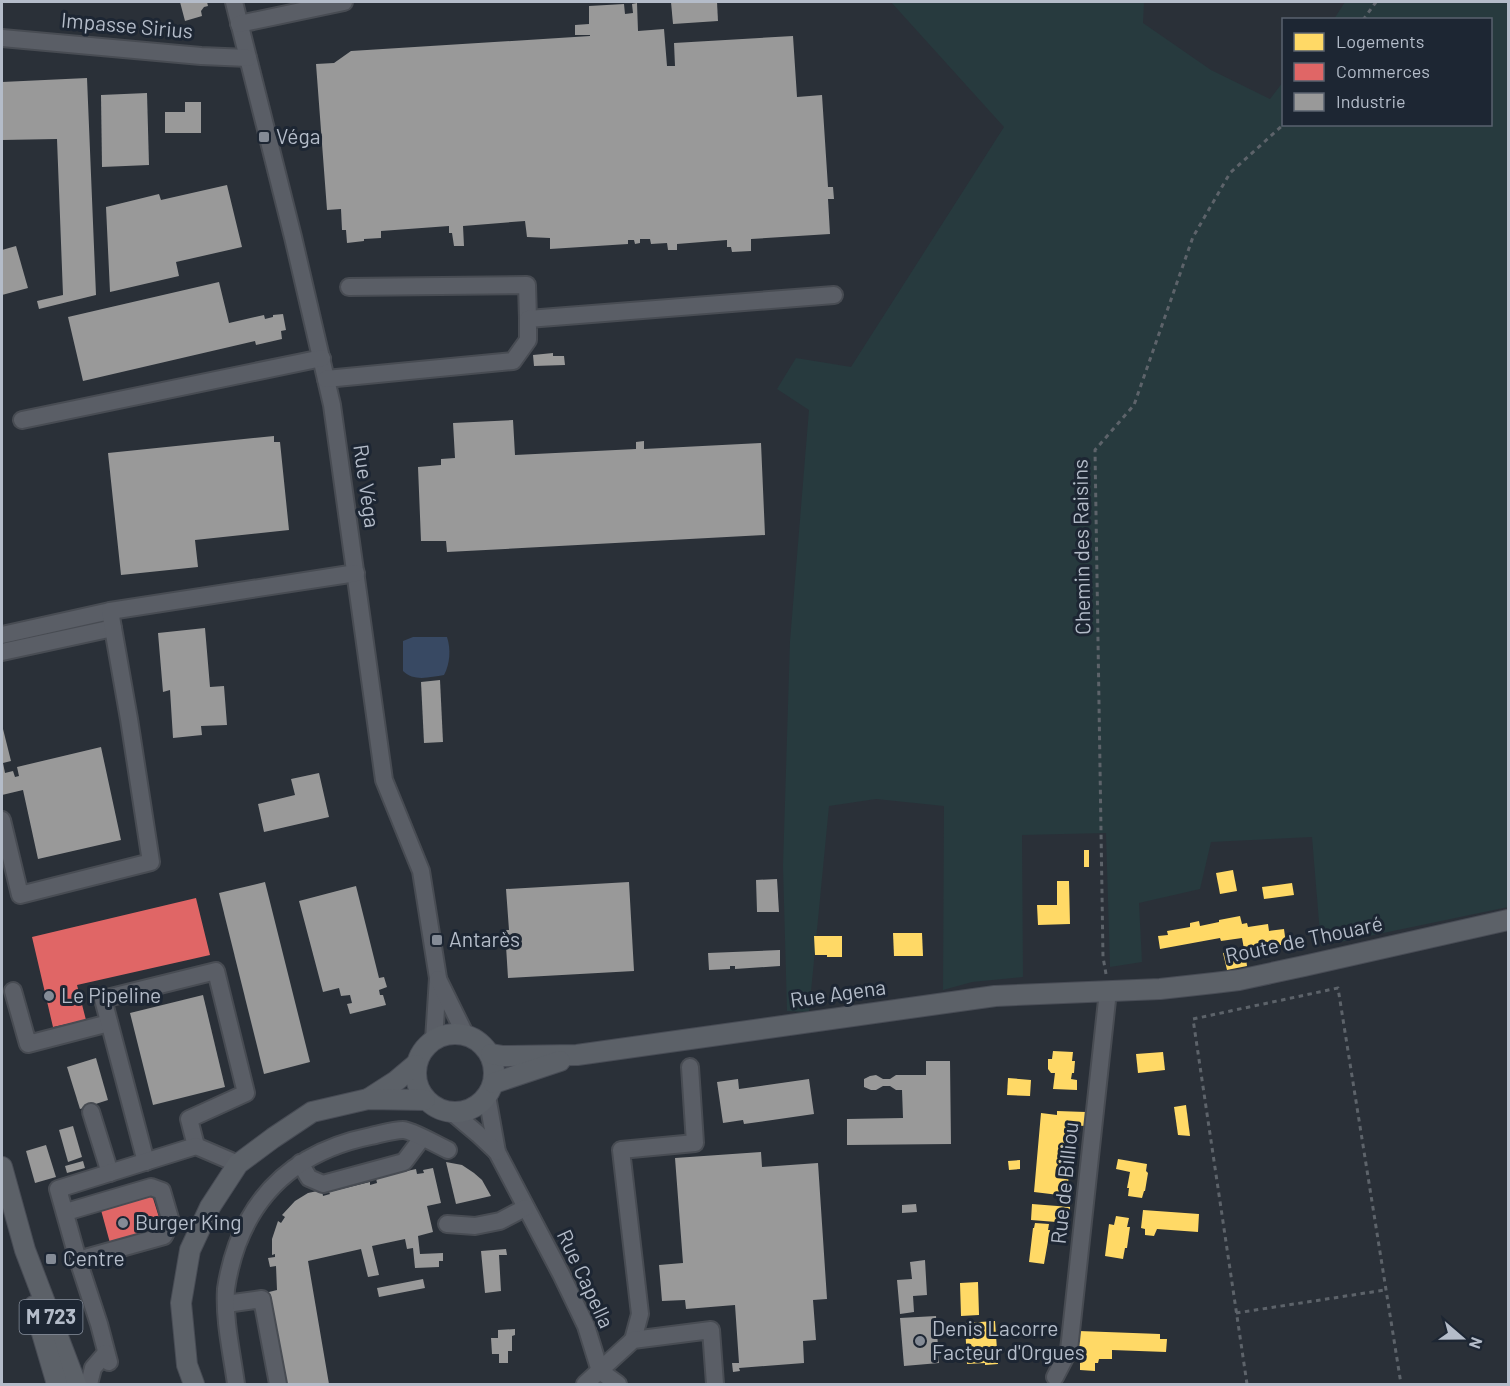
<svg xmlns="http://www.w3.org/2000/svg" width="1510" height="1386" font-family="Barlow,sans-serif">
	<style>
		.green { fill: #273a3e }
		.water { fill: #384963 }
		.homes { fill: #ffd966 }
		.shops { fill: #e06666 }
		.industry { fill: #999 }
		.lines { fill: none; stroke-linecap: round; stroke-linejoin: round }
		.minor-casing { stroke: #484c53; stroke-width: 20 }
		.major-casing { stroke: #484c55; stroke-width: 22 }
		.path { stroke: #5d636a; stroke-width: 3; stroke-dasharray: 4.5 4.5; stroke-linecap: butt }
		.minor { stroke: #5a5e66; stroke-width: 16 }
		.major { stroke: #5c6168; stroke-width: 20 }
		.poi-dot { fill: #848b96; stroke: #1d2633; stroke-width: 2 }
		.labels { text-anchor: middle; stroke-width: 6; stroke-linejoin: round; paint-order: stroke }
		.shield { fill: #1d2633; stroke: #878f9c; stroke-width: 1.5 }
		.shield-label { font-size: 20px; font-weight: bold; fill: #b4bcc9 }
		.street-label { font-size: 21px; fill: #b4bcc9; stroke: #1d2633 }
		.poi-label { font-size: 21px; fill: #b4bcc9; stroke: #1d2633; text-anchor: start }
	</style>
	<rect width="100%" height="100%" fill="#2a3038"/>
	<!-- green -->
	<polygon class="green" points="891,2 1144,2 1143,23 1211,70 1270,99 1283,82 1284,124 1490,124 1490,20 1334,19 1345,2 1508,2 1508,907 1321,946 1312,837 1211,842 1200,889 1139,903 1142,962 1110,967 1106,833 1022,835 1023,977 972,982 943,990 944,806 876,799 829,806 809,1012 787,1011 783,866 790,641 809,410 777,389 796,358 851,367 1004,127"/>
	<!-- water -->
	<path class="water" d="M413 637H447C451 649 450 664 444 675 430 677 414 682 403 671V641Z"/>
	<!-- homes -->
	<g class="homes">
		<rect x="1084" y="850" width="5" height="17"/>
		<polygon points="1233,870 1237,891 1220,894 1216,873"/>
		<polygon points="1057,881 1069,881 1070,924 1038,925 1037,905 1057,905"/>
		<polygon points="1292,883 1294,895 1264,899 1262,887"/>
		<polygon points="1240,916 1242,924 1247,923 1248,927 1268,924 1269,931 1284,929 1286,944 1245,951 1247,966 1227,970 1223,953 1244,949 1242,938 1221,941 1220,938 1160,949 1158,936 1168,935 1167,931 1190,927 1190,923 1199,921 1200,926 1219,922 1219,920"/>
		<polygon points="893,933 922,933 923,956 894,956"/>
		<polygon points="814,936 842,936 842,957 827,957 827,955 815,955"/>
		<polygon points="1053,1051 1073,1052 1072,1061 1075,1061 1074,1073 1072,1073 1071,1079 1077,1080 1077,1090 1053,1089 1055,1073 1051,1073 1048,1069 1048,1059 1052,1059"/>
		<polygon points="1163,1052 1165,1070 1138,1073 1136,1054"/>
		<polygon points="1008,1078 1031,1080 1030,1096 1007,1095"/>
		<polygon points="1186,1105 1190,1136 1178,1135 1174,1107"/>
		<polygon points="1057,1111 1086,1112 1085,1126 1070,1125 1068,1168 1073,1169 1073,1172 1069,1172 1067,1196 1034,1192 1041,1113 1057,1115"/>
		<polygon points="1118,1159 1147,1164 1146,1171 1148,1173 1145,1191 1144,1191 1142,1198 1128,1196 1129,1188 1127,1188 1130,1172 1116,1169"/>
		<polygon points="1020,1160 1020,1169 1009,1170 1008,1161"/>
		<polygon points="1032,1204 1070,1207 1069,1223 1031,1220"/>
		<polygon points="1143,1210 1199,1214 1198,1232 1157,1229 1154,1236 1145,1235 1145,1229 1141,1228"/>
		<polygon points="1116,1216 1129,1218 1127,1227 1130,1227 1127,1248 1125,1248 1123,1259 1105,1256 1109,1224 1114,1225"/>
		<polygon points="1035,1223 1049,1224 1048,1230 1050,1230 1044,1264 1029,1262 1033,1228 1034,1228"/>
		<polygon points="978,1282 979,1315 961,1316 960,1283"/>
		<polygon points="995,1321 998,1364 985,1365 985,1363 967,1364 965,1323"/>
		<polygon points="1079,1331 1160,1334 1160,1339 1167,1339 1166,1352 1112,1350 1112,1359 1099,1359 1098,1363 1095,1363 1095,1371 1080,1370 1080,1349 1078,1348"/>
	</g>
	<!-- shops -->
	<g class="shops">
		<polygon points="196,898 210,955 77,985 86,1020 53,1027 32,937"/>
		<polygon points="152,1195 162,1227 110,1243 101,1210"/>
	</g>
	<!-- industry -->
	<g class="industry">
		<polygon points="180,2 207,2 208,6 204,7 201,11 202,16 185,21"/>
		<polygon points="671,2 717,2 718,21 673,24"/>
		<polygon points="637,3 638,31 664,29 667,66 675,66 674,43 793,36 797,97 822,95 828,187 833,187 834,199 828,199 830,234 751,239 751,251 732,252 731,247 727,247 727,240 677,244 677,250 668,250 667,243 651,244 650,239 640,239 640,243 635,244 634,240 628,240 628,244 550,249 550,238 527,237 525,221 463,226 464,246 454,246 452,233 449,233 449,226 381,231 381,238 364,239 364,241 347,243 346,230 342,230 341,209 327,210 316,64 334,63 351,51 590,36 590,35 575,35 575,25 589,24 589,6 624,4 625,14 633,13 632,4"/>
		<polygon points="87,78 96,295 39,309 37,301 63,295 57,139 2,140 2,82"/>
		<polygon points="147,93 149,165 102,167 101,95"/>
		<polygon points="185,102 201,102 201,133 165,133 165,112 185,112"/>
		<polygon points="227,185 242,247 176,262 179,276 110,292 106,207 159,194 161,200"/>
		<polygon points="16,246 28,288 2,295 2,250"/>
		<polygon points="219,282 229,323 264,315 265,319 273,317 273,315 283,314 286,330 281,331 282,339 256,345 255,341 83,381 68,317"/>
		<polygon points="553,353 553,356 564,356 565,365 534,366 533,355"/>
		<polygon points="513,420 515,455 636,449 636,442 644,441 644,449 761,443 765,535 447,552 446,541 421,541 418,467 441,465 441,459 455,458 453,423"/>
		<polygon points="274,436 274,442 280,442 289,530 195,540 198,567 121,575 108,453"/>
		<polygon points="205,628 210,687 224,686 227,725 201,726 202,735 173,738 170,690 163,692 158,633"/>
		<polygon points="440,680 443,742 424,743 421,682"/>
		<polygon points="2,725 11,761 3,763 5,773 13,771 15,777 19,776 17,767 101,747 121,840 38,859 23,790 2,795"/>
		<polygon points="319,773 329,817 264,832 258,804 295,795 291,779"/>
		<polygon points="777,879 779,912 757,912 756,880"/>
		<polygon points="265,882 310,1062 264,1074 219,893"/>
		<polygon points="629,882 634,971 508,978 505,930 509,930 506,889"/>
		<polygon points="356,886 379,978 384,977 387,987 379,990 380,995 383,995 386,1005 350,1014 347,1004 352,1003 350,995 341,996 339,988 323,992 299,901"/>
		<polygon points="780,950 780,966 735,969 735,966 730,966 730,969 709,970 708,953"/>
		<polygon points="203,995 225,1087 153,1105 130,1013"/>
		<polygon points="96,1058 108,1100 80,1109 67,1067"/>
		<polygon points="926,1061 950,1061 951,1144 847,1145 847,1119 903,1118 902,1090 896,1090 890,1086 883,1086 876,1090 871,1090 864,1087 864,1079 870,1076 876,1075 883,1079 890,1079 896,1075 926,1075"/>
		<polygon points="738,1079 739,1089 809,1079 814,1114 744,1124 743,1120 723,1123 717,1082"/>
		<polygon points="73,1126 82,1157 68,1162 59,1130"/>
		<polygon points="46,1145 56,1177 35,1183 26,1151"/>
		<polygon points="761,1152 762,1167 818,1163 827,1299 813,1300 816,1340 803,1341 804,1363 739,1368 740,1371 733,1372 732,1363 739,1363 735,1305 686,1309 685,1300 662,1301 659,1265 683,1263 675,1158"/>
		<polygon points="83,1161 85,1168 67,1173 65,1166"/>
		<polygon points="446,1162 462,1165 474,1173 482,1180 491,1196 456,1204"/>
		<polygon points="433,1168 441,1203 427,1206 433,1232 418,1236 420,1254 443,1253 443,1261 439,1261 439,1267 415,1268 413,1248 407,1249 405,1239 372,1246 379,1275 368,1277 361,1249 308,1261 329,1384 285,1384 269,1292 277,1290 276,1266 270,1267 268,1258 275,1257 275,1254 272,1255 272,1239 278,1221 281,1223 285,1217 282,1215 295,1201 308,1193 322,1190 323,1196 330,1194 329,1192 370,1182 370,1185 377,1183 376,1178 416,1169 417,1174 424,1173 423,1170"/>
		<polygon points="916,1204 917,1212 902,1213 902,1205"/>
		<polygon points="506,1249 507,1255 499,1255 501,1291 485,1293 481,1251"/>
		<polygon points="925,1260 927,1295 913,1296 914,1312 900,1314 897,1280 912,1279 910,1262"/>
		<polygon points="423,1279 425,1288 379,1297 377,1288"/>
		<polygon points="936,1316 939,1363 904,1366 900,1318"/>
		<polygon points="515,1329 515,1335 512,1336 512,1351 508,1351 508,1363 499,1363 499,1354 492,1354 491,1338 498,1338 498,1330"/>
	</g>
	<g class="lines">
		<defs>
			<g id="minor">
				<polyline points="234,2 293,237 332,405 384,780 421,871 438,978 434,1040"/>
				<polyline points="239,24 344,2"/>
				<polyline points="2,38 201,56 248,58"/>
				<polyline points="349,287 527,285 528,319"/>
				<polyline points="326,379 513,361 528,340 528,319 834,295"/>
				<polyline points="22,420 322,358"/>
				<polyline points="2,635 110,611"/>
				<polyline points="2,652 113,628"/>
				<polyline points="2,820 20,895 151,862 129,719 110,611 356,573"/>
				<polyline points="438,979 466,1036"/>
				<polyline points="13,991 28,1044 109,1023"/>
				<polyline points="487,1096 497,1152 561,1274 586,1326 600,1371 618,1384"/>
				<polyline points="91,1112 110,1173"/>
				<polyline points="453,1113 478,1134 497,1152"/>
				<polyline points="146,1162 103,999 216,971 246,1093 189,1119 196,1146"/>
				<polyline points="300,1163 309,1178 323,1184 404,1162 422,1138"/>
				<polyline points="66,1212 151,1187 162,1191 171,1222 164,1236 78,1260"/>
				<polyline points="447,1224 475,1226 500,1221 525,1208"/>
				<polyline points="226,1304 262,1299 278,1384"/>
				<polyline points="633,1340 640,1314 621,1150 695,1143 690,1067"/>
				<polyline points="109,1362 99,1324 78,1260 58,1189 196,1146 238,1164"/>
				<polyline points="1055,1377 1069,1350 1108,991"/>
				<polyline points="89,1384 93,1368 106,1353"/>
				<path d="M236 1384C232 1354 224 1321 226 1289 228 1275 232 1259 237 1245 260 1183 307 1149 371 1136 381 1134 393 1130 403 1130 411 1130 439 1146 448 1150"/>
				<polyline points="585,1384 633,1340 711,1330 715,1384"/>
			</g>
			<g id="major">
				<circle cx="455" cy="1073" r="39"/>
				<polyline points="491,1054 503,1056 577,1055 995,996 1160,989 1214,983 1239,980 1304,966 1508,920"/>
				<polyline points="494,1083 560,1061"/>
				<polyline points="368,1099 396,1081 415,1065"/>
				<polyline points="2,1167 25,1250 76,1384"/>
				<polyline points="34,1306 57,1384"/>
				<polyline points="194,1384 187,1365 181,1303 190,1250 210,1207 238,1164 273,1138 312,1112 368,1099 425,1100"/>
			</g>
		</defs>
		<!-- minor casing -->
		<use href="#minor" class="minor-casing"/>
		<!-- major casing -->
		<use href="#major" class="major-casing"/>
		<!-- path -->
		<g class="path">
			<polyline points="1363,20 1376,2"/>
			<polyline points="1106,974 1103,957 1095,450 1134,405 1193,237 1230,173 1284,124"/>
			<polyline points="1236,1313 1385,1290"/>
			<polyline points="1247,1384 1193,1019 1338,988 1401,1384"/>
		</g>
		<!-- minor -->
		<use href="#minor" class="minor"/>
		<!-- major -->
		<use href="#major" class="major"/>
	</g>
	<!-- markers -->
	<g class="poi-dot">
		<rect x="258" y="131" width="12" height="12" rx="3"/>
		<rect x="431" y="934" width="12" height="12" rx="3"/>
		<circle cx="49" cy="996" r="6"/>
		<circle cx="123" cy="1223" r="6"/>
		<rect x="45" y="1253" width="12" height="12" rx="3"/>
		<circle cx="920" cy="1341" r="6"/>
	</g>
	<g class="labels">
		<!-- shield labels -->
		<rect class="shield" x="19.5" y="1300" width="63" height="34" rx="4.5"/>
		<g class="shield-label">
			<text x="51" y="1324">M 723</text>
		</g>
		<!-- street labels -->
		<g class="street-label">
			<text transform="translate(127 26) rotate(5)" y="7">Impasse Sirius</text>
			<text transform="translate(366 486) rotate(82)" y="7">Rue Véga</text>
			<text transform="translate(1082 547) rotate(-91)" y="7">Chemin des Raisins</text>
			<text transform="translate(1304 940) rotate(-12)" y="7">Route de Thouaré</text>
			<text transform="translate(838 994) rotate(-8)" y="7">Rue Agena</text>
			<text transform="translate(1065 1183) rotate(-84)" y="7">Rue de Billiou</text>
			<text transform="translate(585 1279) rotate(65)" y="7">Rue Capella</text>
		</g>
		<!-- poi labels -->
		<g class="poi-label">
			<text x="276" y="144">Véga</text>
			<text x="449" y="947">Antarès</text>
			<text x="61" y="1003">Le Pipeline</text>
			<text x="135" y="1230">Burger King</text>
			<text x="63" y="1266">Centre</text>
			<text x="932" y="1336">Denis Lacorre<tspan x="932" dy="24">Facteur d'Orgues</tspan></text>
		</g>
	</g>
	<!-- border -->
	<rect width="1510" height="1386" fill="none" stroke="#b4bcc9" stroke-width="6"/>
	<!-- legend -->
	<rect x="1282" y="18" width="210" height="108" fill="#1d2633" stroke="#59626f" stroke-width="1.5"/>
	<rect x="1294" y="33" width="30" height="18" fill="#ffd966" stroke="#59626f" stroke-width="1.5"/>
	<text x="1336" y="48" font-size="18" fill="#b4bcc9">Logements</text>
	<rect x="1294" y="63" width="30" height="18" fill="#e06666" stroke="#59626f" stroke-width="1.5"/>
	<text x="1336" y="78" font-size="18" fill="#b4bcc9">Commerces</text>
	<rect x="1294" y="93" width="30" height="18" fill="#999999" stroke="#59626f" stroke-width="1.5"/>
	<text x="1336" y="108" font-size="18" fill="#b4bcc9">Industrie</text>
	<!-- north arrow -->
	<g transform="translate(1462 1338) rotate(110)" stroke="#1d2633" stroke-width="4.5" paint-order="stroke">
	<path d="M0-4.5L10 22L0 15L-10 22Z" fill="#b4bcc9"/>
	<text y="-9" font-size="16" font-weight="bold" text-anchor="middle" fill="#b4bcc9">N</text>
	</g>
</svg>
